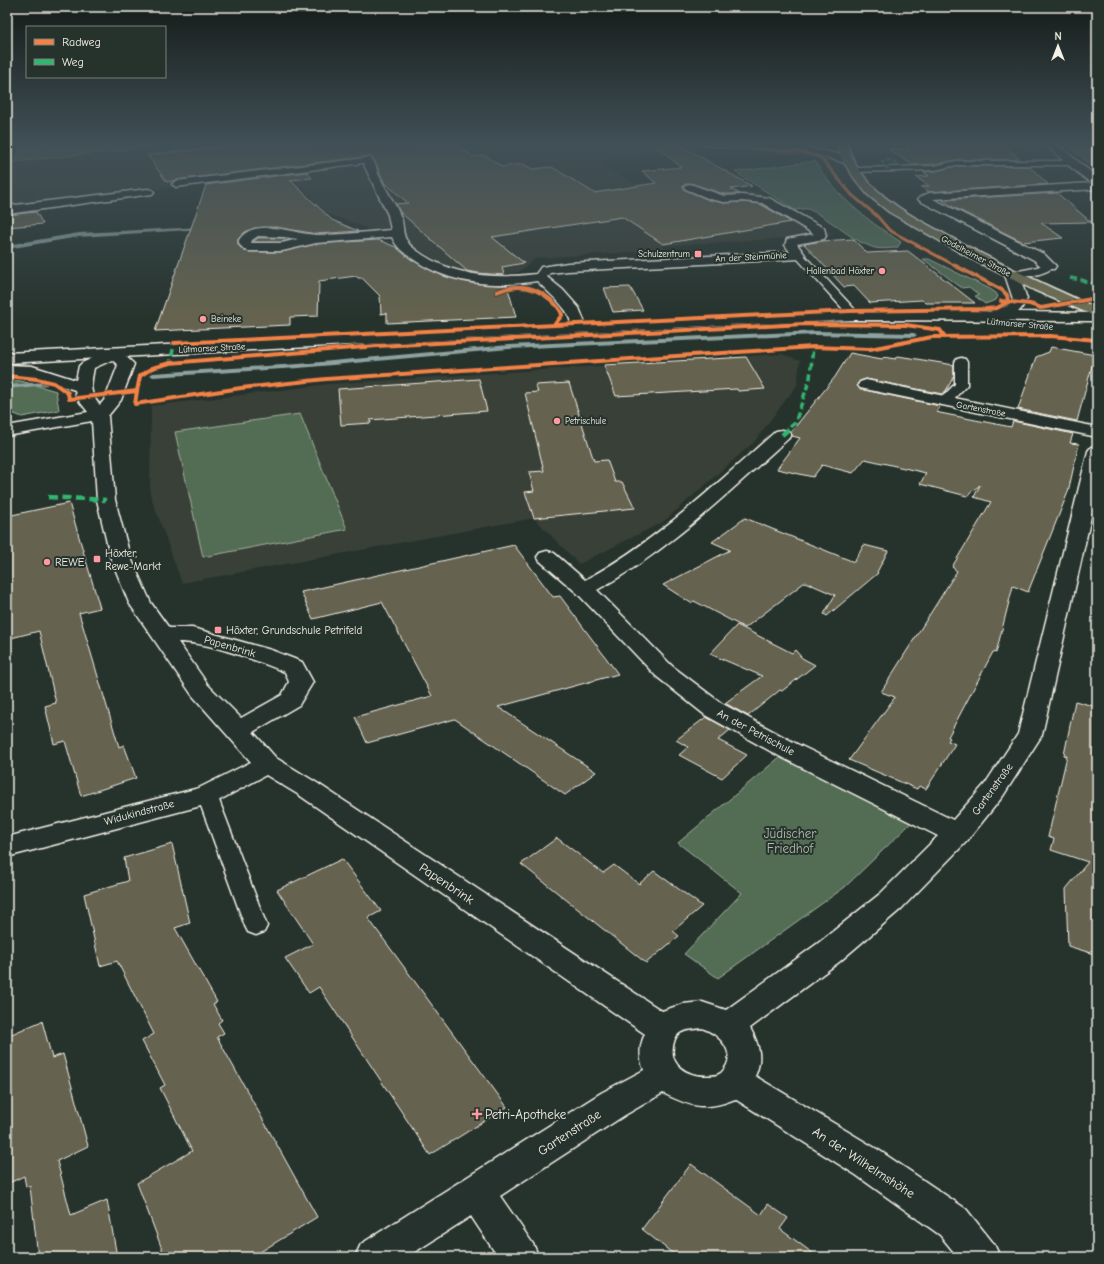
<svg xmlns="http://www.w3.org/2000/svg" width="1104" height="1264" font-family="'Comic Neue',sans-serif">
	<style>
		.built { fill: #394137 }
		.green { fill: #536d54; stroke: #a4af9e }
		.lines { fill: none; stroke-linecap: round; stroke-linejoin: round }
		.stream { fill: #8ea29f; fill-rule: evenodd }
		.building { fill: #65634f; stroke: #f4f1e8 }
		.service-casing { stroke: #f4f1e8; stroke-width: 3 }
		.minor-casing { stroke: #f4f1e8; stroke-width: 3 }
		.secondary-casing { stroke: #f4f1e8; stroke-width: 3 }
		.primary-casing { stroke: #f4f1e8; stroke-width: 3 }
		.service { fill: #26332d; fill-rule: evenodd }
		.minor { fill: #26332d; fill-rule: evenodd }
		.secondary { fill: #26332d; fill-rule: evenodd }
		.primary { fill: #716f52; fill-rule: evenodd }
		.quiet-far2 { stroke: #33b770; stroke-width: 2.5; stroke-dasharray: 5 2.5; stroke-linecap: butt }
		.quiet-far1 { stroke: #33b770; stroke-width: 3.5; stroke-dasharray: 7 3.5; stroke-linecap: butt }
		.quiet { stroke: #33b770; stroke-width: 4.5; stroke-dasharray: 9 4.5; stroke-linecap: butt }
		.cycleway-far1-casing { stroke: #26332d; stroke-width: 4.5 }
		.cycleway-casing { stroke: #26332d; stroke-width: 5.5 }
		.cycleway-far1 { stroke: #f48246; stroke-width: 3 }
		.cycleway { stroke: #f48246; stroke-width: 4 }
		.poi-dot { fill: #ff9aa2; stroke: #26332d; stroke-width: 1.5 }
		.labels { text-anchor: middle; stroke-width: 4; stroke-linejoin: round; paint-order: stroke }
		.far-poi-label { font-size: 9px; fill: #f4f1e8; stroke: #26332d; text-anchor: end }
		.far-street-label { font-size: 9px; fill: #f4f1e8; stroke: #26332d }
		.poi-label { font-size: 11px; fill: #f4f1e8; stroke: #26332d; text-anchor: start }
		.street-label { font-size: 11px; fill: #f4f1e8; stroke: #26332d }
		.near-park-label { font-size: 13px; fill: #b4bcad; stroke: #26332d }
		.near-street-label { font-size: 13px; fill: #f4f1e8; stroke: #26332d }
		.near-poi-label { font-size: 13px; fill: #f4f1e8; stroke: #26332d; text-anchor: start }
	</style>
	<rect width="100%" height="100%" fill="#26332d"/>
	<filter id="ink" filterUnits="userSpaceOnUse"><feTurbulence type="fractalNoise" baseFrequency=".025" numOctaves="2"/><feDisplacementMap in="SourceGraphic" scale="8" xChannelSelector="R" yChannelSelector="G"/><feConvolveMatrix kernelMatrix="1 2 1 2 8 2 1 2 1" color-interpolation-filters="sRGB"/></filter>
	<g filter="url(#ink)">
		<!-- built -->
		<g class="built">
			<polygon points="194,142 690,142 710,146 594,162 639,186 697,177 729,195 759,191 834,235 661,246 667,250 536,258 519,272 486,276 479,275 443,264 408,243 325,213 301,187 231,196 221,181 7,209 7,178 14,162"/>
			<polygon points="782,354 800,361 797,385 754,442 663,522 579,564 534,518 182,583 150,494 151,406 329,384"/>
		</g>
		<!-- green -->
		<g class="green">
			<polygon points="23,142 194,142 14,162"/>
			<polygon points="1062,142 1097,142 1097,170"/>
			<path d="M815 161C834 195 868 221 901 242L897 248C889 248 880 250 872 247 848 239 831 218 808 209 804 208 799 210 795 210L735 172Z"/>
			<polygon points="923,259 929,259 990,289 996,293 998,296 996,300 985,304 975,296 979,295 969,287 962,288"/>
			<polygon points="7,380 21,381 56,391 59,410 22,417 7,411"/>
			<polygon points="300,414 347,529 203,557 175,432"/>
			<polygon points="781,756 911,823 845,887 718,978 684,954 742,893 678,843"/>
		</g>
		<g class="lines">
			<!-- stream -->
			<g class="stream">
				<polygon points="202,227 204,228 204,229 79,237 7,249 7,245 79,233"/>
				<polygon points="815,331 914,333 917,335 914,337 815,335 509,349 299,368 153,377 150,375 153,373 299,364 509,345"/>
				<polygon points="45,382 47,383 47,385 7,389 7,385"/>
			</g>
		</g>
		<!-- building -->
		<g class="building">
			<polygon points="261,142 452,142 473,157 485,155 502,167 523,164 532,169 552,167 594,193 656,183 642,171 681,167 656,146 659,142 674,142 752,186 731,189 740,194 724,194 690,183 683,186 685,190 709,200 724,203 742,202 760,204 791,222 663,244 622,217 492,237 524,263 502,267 504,275 478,273 467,271 400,212 396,204 408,203 384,182 375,161 369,156 176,180 167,182 147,155"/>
			<polygon points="905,144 1005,145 1021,160 956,160 935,164 912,165 888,149 909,149"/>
			<polygon points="956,166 1029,166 1048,184 929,192 921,187 929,186 916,177 929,176 923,172 935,171"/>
			<polygon points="307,172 312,178 290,180 332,220 358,231 317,234 276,227 255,228 245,232 238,239 238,245 244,251 249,252 282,252 316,244 378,240 396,247 412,260 441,275 472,283 507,285 516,317 387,323 387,313 381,314 380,296 362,278 358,278 356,276 319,281 318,316 290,317 290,325 155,331 206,185"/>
			<polygon points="1057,193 1091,222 1041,223 1063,238 1023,242 953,207 942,200"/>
			<polygon points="36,212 43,224 7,227 7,215"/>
			<polygon points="258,238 284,238 290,239 282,242 253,242"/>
			<polygon points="853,239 867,253 908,251 975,303 925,303 922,300 870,303 854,286 844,287 804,244 822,241"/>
			<polygon points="630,287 643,310 613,312 604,288"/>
			<polygon points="1051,347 1095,355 1077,421 1018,409 1036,357 1049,352"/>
			<polygon points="850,353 882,359 884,357 896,359 898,356 954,365 954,376 947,389 943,394 866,379 860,381 857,384 860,389 940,406 937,412 940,413 1011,427 1013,421 1073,434 1070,443 1079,444 1068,492 1028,592 1013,586 996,653 993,652 948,737 950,738 948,741 955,744 926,789 919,786 917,789 849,760 895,697 881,692 957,571 952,567 991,502 974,497 980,485 967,496 920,484 926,473 865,459 853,473 822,465 813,477 777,469 800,438 792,436 791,432 835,377"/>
			<polygon points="746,357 765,389 738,391 737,389 616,396 604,365"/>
			<polygon points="479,379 487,411 370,420 371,423 341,425 338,389"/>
			<polygon points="569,383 594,461 607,460 615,482 622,482 635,508 534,518 525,492 534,491 529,472 544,471 525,393 538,392 535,385"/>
			<polygon points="69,503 100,608 79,613 119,747 124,745 136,778 81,796 65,741 54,744 45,706 56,703 39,631 7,639 7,516"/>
			<polygon points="745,518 854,562 864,545 888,551 877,572 878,573 827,616 824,614 835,595 805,582 745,628 694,601 691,603 663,585 730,550 712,542"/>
			<polygon points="514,545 553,597 560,596 618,674 498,707 596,772 565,795 455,719 367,743 355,717 432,696 382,602 313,619 301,592"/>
			<polygon points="737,625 792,653 795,650 802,658 815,665 782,691 780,690 748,716 725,703 762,676 710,654"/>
			<polygon points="1075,701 1097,707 1097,955 1068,946 1066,889 1088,862 1051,850 1054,839 1048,837 1067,756 1064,755"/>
			<polygon points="706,717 730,730 718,740 747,755 722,778 679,755 688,747 676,740"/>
			<polygon points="557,838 603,873 614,865 639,884 654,871 702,906 673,931 679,936 646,963 521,864"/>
			<polygon points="172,844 190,923 175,928 217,1002 213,1004 222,1020 218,1023 224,1033 217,1037 317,1217 252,1257 165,1257 137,1183 192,1151 160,1088 165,1085 142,1041 154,1034 117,961 100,966 84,894 128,881 124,858"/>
			<polygon points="342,859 381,911 368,918 507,1107 430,1155 319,987 309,993 285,958 313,944 277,890"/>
			<polygon points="42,1021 52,1058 63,1054 88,1146 57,1161 71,1215 107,1200 117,1257 38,1257 30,1186 26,1187 24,1176 7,1184 7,1036"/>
			<polygon points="691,1164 761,1215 768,1204 788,1218 780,1229 818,1257 677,1257 642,1229"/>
		</g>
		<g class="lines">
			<defs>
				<g id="service">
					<polygon points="368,158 372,160 371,162 176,187 172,184 176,181"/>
					<polygon points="956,161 1072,161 1076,163 1072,165 956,165 935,170 855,172 851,170 855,168 935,166"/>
					<polygon points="799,252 802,253 859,314 861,316 859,318 851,318 796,257 794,255"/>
					<path d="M1049 263 1053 264 1054 266C1045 276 1025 276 1012 278L1007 275 1008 273 1034 268Z"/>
					<polygon points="961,358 965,359 967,362 967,385 949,404 941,404 939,401 941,398 955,384 955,362 957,359"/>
					<polygon points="207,788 214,790 217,795 267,926 264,932 256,935 248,932 245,926 197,795 200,790"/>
				</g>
				<g id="minor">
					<path d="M701 142C715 140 730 142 744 143 781 145 817 146 853 159L854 161 849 164 814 154 724 147 706 145Z"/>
					<polygon points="1043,142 1054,142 1097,177 1097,189 933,199 1044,254 1056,266 1054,269 1044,269 1034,260 920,201 918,199 920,197 929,193 1091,183 1068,165"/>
					<path d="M368 157C375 159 376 168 378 174 385 189 395 202 401 218 404 225 402 235 407 241 410 247 418 251 423 255 457 277 497 279 536 274L541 267 568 263 790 252 785 245 787 239 814 234 762 203 742 201 724 202 710 199 686 189 684 187 686 185 690 184 724 196 742 195 769 198 824 228 826 236 824 239 797 244 805 255 804 258 799 259 568 271 550 273 547 277 563 290 579 308 587 328 585 331 580 332 575 331C571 325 570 317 566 311 558 300 547 291 537 281 494 288 449 284 413 259 404 253 396 247 392 237L316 243 282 251H249L245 250 239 244V240C255 216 295 235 317 235 342 235 367 232 391 230L388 215 365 167 363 160ZM258 236 284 237 298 239 282 243H251L252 240Z"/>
					<polygon points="148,189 152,190 154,192 152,194 7,214 7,206"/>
					<path d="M114 348 119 350 134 364 121 400 108 416 115 500 130 556 151 603 169 628H192L200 630 271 650 302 662 313 682 299 705 253 732 276 758 317 783 662 1011 683 1004 702 1002 726 1010 817 944 881 893 938 836 779 756 705 715 656 676 577 593 540 561 537 557 540 553 547 551 554 553 585 580C657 541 715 485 776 431L782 430 788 431 791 435 788 439C727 493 669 551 597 590L672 666 721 703 797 744 953 820 985 784 1018 734 1088 451 1091 447 1097 446V490L1042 735 1003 796 967 841 901 909 839 962 750 1028C759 1044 763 1059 755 1076L880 1151 966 1209 994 1244 1000 1257H958L940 1235 856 1175 735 1099C705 1111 691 1107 663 1093L625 1115 500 1196 533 1244 539 1257H498L471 1216 407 1257H355L361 1244 601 1093 644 1070C639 1057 639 1046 645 1034L299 795 266 775 216 802 7 857V837L199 788 251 762 192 695 129 603 110 556 97 500 92 421 7 436V426L88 412 76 397 75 390 31 376 7 375V365L32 366 76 380 79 366 82 363ZM112 360 118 365 105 399 100 405C88 392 91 385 94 368ZM178 642C209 642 255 660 285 672L289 682 282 695 241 718 208 685ZM702 1028C720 1034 739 1054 722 1072 718 1076 713 1076 708 1076 687 1077 667 1065 674 1042 675 1037 679 1032 684 1031 689 1029 696 1029 702 1028Z"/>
					<polygon points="866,380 1097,427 1097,437 860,388 858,385 860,382"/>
				</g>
				<path id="secondary" d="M1012 271 1017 272 1019 275 1027 299 1021 309 1018 312 1097 313V321L855 320 727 325 7 363V353L727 317 855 312H990C998 308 1009 309 1013 299L1005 275 1007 272Z"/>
				<path id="primary" d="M837 142H847C850 154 854 164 862 174 884 202 913 217 943 233 993 261 1045 285 1097 308V317L1034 290 977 262 889 212 868 195 855 179 842 160Z"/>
			</defs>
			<!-- service casing -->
			<use href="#service" class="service-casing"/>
			<!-- minor casing -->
			<use href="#minor" class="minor-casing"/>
			<!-- secondary casing -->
			<use href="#secondary" class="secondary-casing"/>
			<!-- primary casing -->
			<use href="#primary" class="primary-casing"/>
			<!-- service -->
			<use href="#service" class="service"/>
			<!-- minor -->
			<use href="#minor" class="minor"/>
			<!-- secondary -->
			<use href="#secondary" class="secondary"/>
			<!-- primary -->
			<use href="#primary" class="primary"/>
			<!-- quiet-far2 -->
			<polyline class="quiet-far2" points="888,170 882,161 891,160 906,169"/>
			<!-- quiet-far1 -->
			<g class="quiet-far1">
				<polyline points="1070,278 1082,280 1097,286"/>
				<polyline points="167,364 170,363 175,341"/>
				<polyline points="790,427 795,423 810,378 813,347"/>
			</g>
			<!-- quiet -->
			<g class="quiet">
				<polyline points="782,435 792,426"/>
				<polyline points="48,497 106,500"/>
			</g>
			<defs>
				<polyline id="cycleway-far1" points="727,146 801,152 820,157 852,195 877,216 889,230 956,266"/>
				<g id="cycleway">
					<path d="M497 292C517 283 535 286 551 300 556 305 561 309 562 315L555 324"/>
					<polyline points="1001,301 1030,304 1041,308 1097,298"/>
					<polyline points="174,343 850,311 986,309 997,308 1008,302 1007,295 1002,290 954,265"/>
					<polyline points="7,376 37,379 54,383 68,393 69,399 137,391 135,404 241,388 326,379 813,347 870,349 932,337 1050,336 1097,340"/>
					<polyline points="137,391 140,376 152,368 170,363 377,346 804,324 906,325 940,330 945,337"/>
				</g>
			</defs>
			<!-- cycleway-far1 casing -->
			<use href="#cycleway-far1" class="cycleway-far1-casing"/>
			<!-- cycleway casing -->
			<use href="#cycleway" class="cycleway-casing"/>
			<!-- cycleway-far1 -->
			<use href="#cycleway-far1" class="cycleway-far1"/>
			<!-- cycleway -->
			<use href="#cycleway" class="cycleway"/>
		</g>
	</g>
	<!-- sky -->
	<linearGradient id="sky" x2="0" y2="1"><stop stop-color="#151c19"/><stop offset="0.45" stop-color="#415057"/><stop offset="1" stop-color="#415057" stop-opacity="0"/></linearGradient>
	<rect width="1104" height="319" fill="url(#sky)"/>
	<!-- markers -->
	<g class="poi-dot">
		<rect x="694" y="250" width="8" height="8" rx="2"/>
		<circle cx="882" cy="271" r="4"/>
		<circle cx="203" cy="319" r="4"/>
		<circle cx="557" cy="421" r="4"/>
		<rect x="93" y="555" width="8" height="8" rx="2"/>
		<circle cx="47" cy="562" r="4"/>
		<rect x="214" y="626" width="8" height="8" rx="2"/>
		<path d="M475 1108h4v4h4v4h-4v4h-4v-4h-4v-4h4z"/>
	</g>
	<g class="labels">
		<!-- far-poi labels -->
		<g class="far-poi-label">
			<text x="690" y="257">Schulzentrum</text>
			<text x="874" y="274">Hallenbad Höxter</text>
			<text x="211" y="322" text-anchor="start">Beineke</text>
			<text x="565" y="424" text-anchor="start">Petrischule</text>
		</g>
		<!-- far-street labels -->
		<g class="far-street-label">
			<text transform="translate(976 256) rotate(28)" y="3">Godelheimer Straße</text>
			<text transform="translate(751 257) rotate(-3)" y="3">An der Steinmühle</text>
			<text transform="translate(1020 324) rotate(5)" y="3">Lütmarser Straße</text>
			<text transform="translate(212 348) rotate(-3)" y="3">Lütmarser Straße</text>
			<text transform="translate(981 409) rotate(11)" y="3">Gartenstraße</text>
		</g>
		<!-- poi labels -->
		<g class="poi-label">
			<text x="105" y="557">Höxter,<tspan x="105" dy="13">Rewe-Markt</tspan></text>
			<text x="55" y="566">REWE</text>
			<text x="226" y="634">Höxter, Grundschule Petrifeld</text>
		</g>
		<!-- street labels -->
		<g class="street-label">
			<text transform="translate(230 646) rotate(16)" y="4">Papenbrink</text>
			<text transform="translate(756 732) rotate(28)" y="4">An der Petrischule</text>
			<text transform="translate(992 789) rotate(-54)" y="4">Gartenstraße</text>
			<text transform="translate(139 812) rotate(-15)" y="4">Widukindstraße</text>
		</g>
		<!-- near-park labels -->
		<g class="near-park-label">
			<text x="790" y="838">Jüdischer<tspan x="790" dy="15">Friedhof</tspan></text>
		</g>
		<!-- near-street labels -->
		<g class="near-street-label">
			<text transform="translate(447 883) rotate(34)" y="5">Papenbrink</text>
			<text transform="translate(569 1132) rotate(-33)" y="5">Gartenstraße</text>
			<text transform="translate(864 1162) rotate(33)" y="5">An der Wilhelmshöhe</text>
		</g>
		<!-- near-poi labels -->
		<g class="near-poi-label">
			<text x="485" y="1119">Petri-Apotheke</text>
		</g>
	</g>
	<!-- margin -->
	<rect width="1104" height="1264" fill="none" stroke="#26332d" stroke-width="24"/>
	<rect x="12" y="12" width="1080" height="1240" fill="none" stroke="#f4f1e8" stroke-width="1.5" filter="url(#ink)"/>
	<!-- legend -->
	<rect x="26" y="26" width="140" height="52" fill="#26332d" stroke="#787f78"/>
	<rect x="34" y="39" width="20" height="6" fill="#f48246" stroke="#787f78"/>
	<text x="62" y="46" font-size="12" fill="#f4f1e8">Radweg</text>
	<rect x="34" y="59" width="20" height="6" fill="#33b770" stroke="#787f78"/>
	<text x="62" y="66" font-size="12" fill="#f4f1e8">Weg</text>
	<!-- north arrow -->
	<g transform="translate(1058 46)" stroke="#26332d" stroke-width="3" paint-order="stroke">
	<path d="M0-3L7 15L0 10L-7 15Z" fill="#f4f1e8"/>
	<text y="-6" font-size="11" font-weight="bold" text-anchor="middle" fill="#f4f1e8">N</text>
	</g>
</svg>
